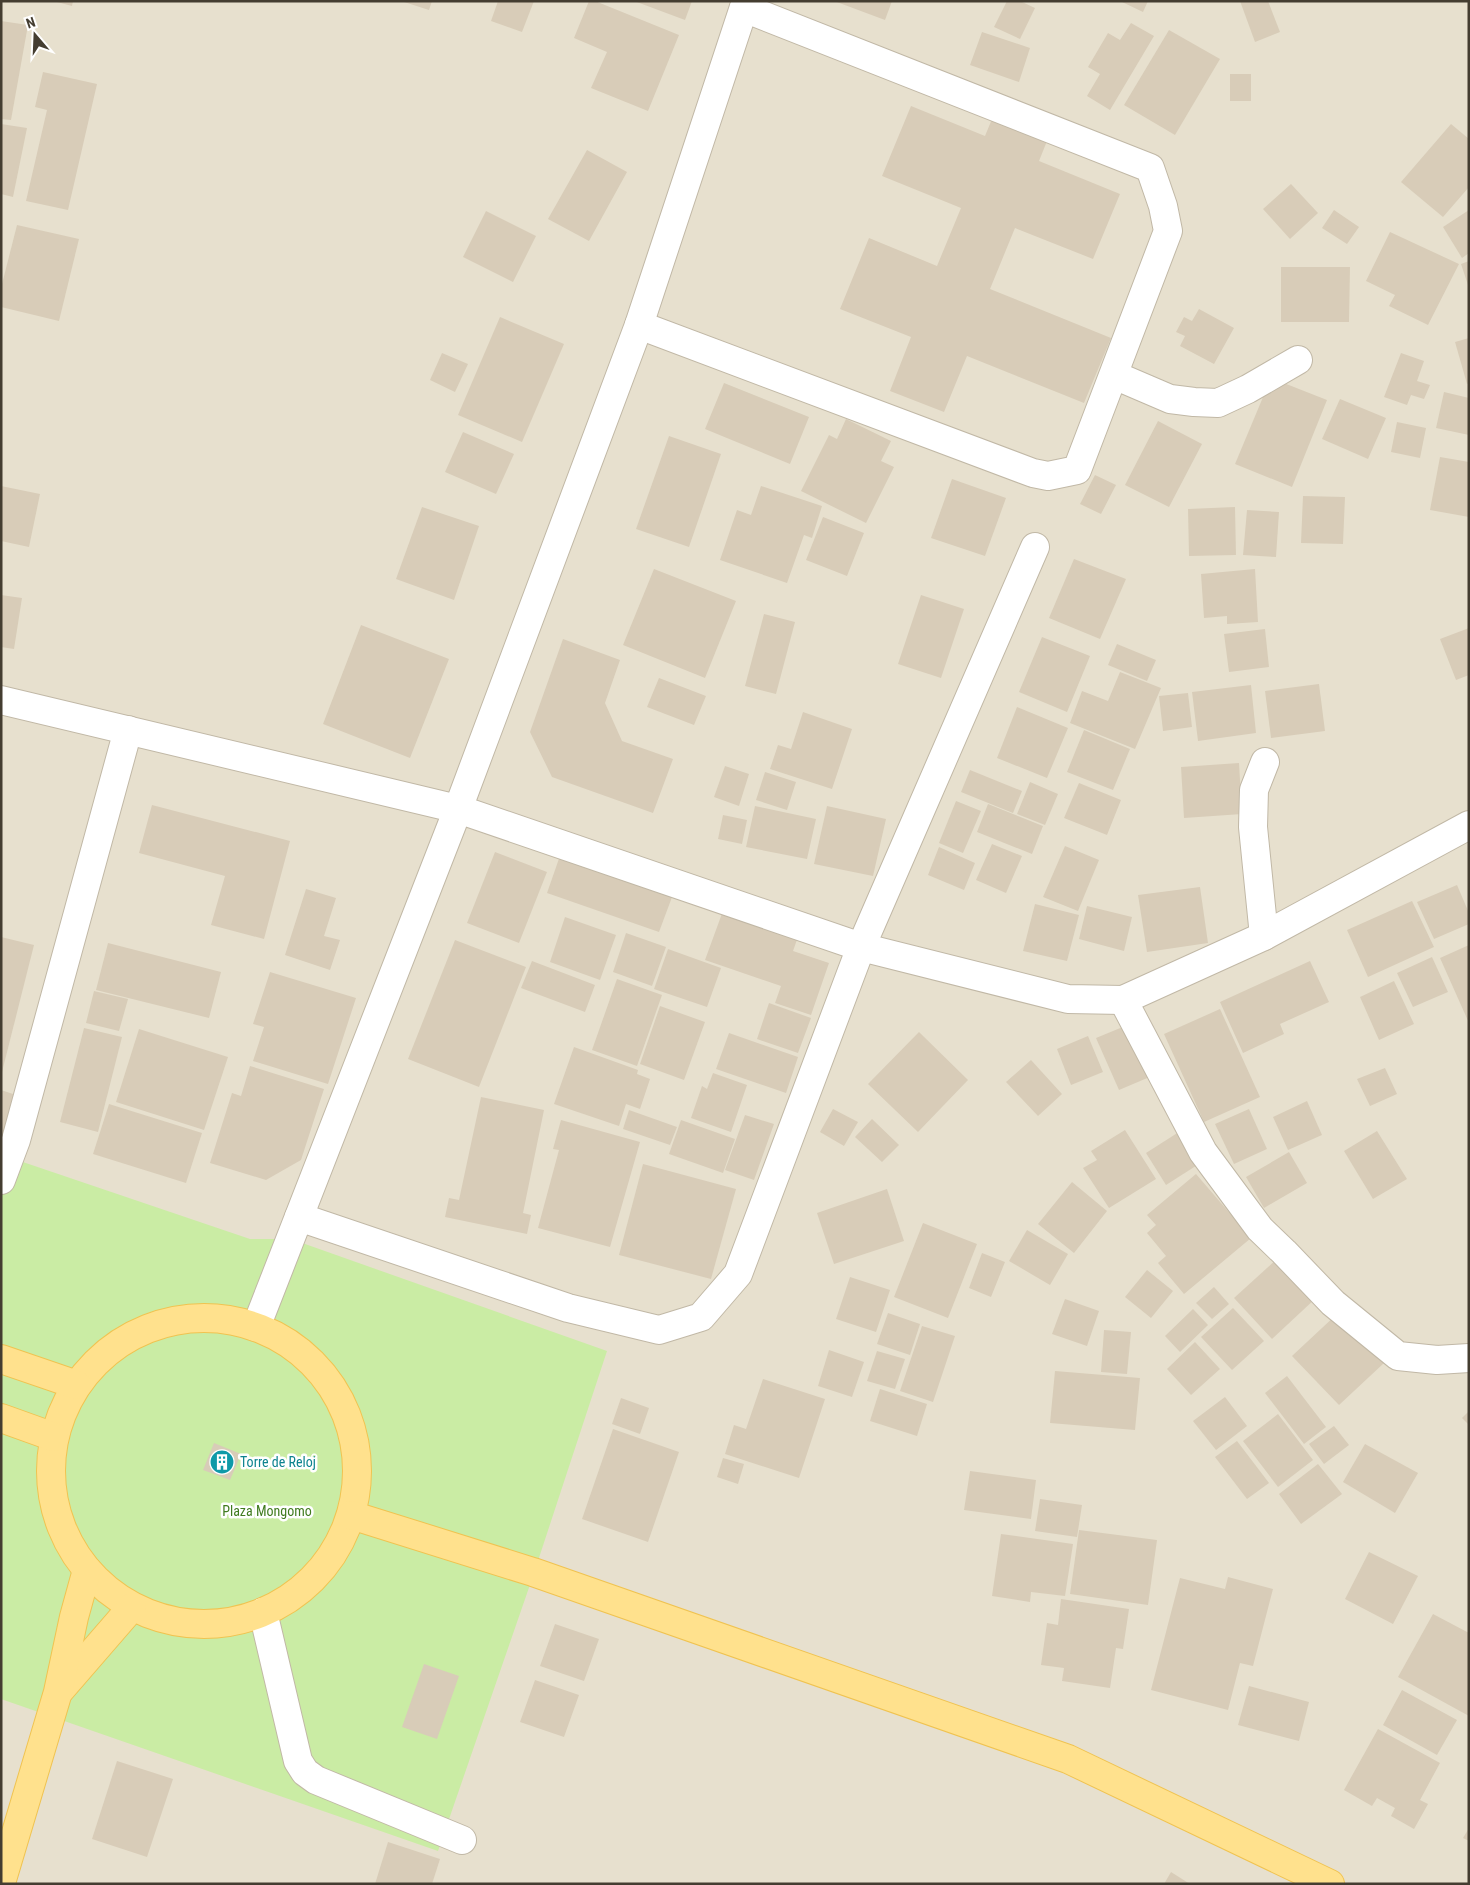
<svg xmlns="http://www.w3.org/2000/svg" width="1470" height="1885" font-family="'Roboto Condensed',sans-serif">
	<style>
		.residential { fill: #e7e0ce }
		.green { fill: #caeca4 }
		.building { fill: #d8ccb8 }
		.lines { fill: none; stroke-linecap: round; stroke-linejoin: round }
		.minor-casing { stroke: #c1b8a6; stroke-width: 30 }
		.tertiary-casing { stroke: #c1b8a6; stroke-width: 30 }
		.primary-casing { stroke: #f0c351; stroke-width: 30 }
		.minor { stroke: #fff; stroke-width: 28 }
		.tertiary { stroke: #fff; stroke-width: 28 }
		.primary { stroke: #ffe18d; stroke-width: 28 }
		.labels { text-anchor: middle; stroke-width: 5; stroke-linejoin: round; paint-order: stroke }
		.culture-label { font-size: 14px; fill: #0d838f; stroke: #fff; text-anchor: start }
		.park-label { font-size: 14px; fill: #407b1f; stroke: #fff }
	</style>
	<rect width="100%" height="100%" fill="#f3ede1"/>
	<!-- residential -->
	<rect class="residential" x="1" y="1" width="1468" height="1883"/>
	<!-- green -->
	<polygon class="green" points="14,1159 250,1239 291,1239 607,1351 533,1576 438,1851 1,1699 1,1196"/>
	<!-- building -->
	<g class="building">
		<polygon points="53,1 73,1 72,6"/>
		<polygon points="401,1 432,1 429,10"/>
		<polygon points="498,1 534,1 522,32 491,21"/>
		<polygon points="589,1 595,1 679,35 648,111 591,88 607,52 574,38"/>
		<polygon points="634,1 692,1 685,20"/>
		<polygon points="834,1 892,1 885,20"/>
		<polygon points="1007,1 1020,1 1035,8 1020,39 994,27"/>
		<polygon points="1120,1 1148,1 1143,12"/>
		<polygon points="1240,1 1268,1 1280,32 1255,42"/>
		<polygon points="1,21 28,25 11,120 1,119"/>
		<polygon points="1131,23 1154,36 1110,110 1087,96 1100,74 1088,67 1108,33 1120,40"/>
		<polygon points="1169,30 1220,59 1175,135 1124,105"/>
		<polygon points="982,32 1030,48 1019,82 970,65"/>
		<polygon points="43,72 97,84 68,210 26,201 47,110 35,107"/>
		<rect x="1230" y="74" width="21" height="27"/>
		<polygon points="911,106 985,136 992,119 1047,141 1039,161 1120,194 1093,259 1015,228 990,289 1111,338 1084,403 967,356 944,412 890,391 911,337 840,309 869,238 937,266 961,208 882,176"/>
		<polygon points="1,124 27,128 13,197 1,194"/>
		<polygon points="1451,124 1469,139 1469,187 1443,217 1401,182"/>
		<polygon points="587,150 627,172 589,241 548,219"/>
		<polygon points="1291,184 1318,213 1290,239 1263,209"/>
		<polygon points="1334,210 1359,227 1347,244 1322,228"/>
		<polygon points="1469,210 1469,253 1462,258 1443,227"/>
		<polygon points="486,211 536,236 513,282 463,257"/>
		<polygon points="17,225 79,239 59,321 1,307 1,288"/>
		<polygon points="1390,232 1459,264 1428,325 1389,306 1395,295 1366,281"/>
		<polygon points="1469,261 1469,285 1468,285 1461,264"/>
		<polygon points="1281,267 1350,267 1349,322 1281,322"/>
		<polygon points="1199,309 1234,328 1214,364 1180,346 1185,336 1176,332 1184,317 1192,321"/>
		<polygon points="500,317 564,344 522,442 458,415"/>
		<polygon points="1469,338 1469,383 1467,384 1455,342"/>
		<polygon points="442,353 468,364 455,392 430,380"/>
		<polygon points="1401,353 1424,361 1417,381 1430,385 1424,399 1411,395 1407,405 1384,397"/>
		<polygon points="1271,378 1327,400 1292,487 1235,464"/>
		<polygon points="724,383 809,417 790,464 705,429"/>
		<polygon points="1444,392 1469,398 1469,435 1436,428"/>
		<polygon points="1340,399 1386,418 1368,459 1322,439"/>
		<polygon points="846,419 891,441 881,461 894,467 866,523 801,491 829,435 837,439"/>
		<polygon points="1158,421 1202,444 1169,507 1125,485"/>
		<polygon points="1397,422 1426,428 1420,458 1391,452"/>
		<polygon points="463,432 514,454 496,494 445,472"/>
		<polygon points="669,436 721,454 689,547 636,529"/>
		<polygon points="1440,457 1469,462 1469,517 1430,510"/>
		<polygon points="1095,475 1116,485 1101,514 1080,504"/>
		<polygon points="952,479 1006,498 985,556 931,538"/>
		<polygon points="1,486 40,494 29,547 1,541"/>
		<polygon points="761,486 822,506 812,538 804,535 787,583 720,560 737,510 751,515"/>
		<polygon points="1303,496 1345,497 1343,544 1301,543"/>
		<polygon points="422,507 479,526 454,600 396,579"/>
		<polygon points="1235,507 1236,555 1189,556 1188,509"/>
		<polygon points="1247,510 1279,512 1276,557 1243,555"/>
		<polygon points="823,517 864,533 847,576 806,560"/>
		<polygon points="1074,559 1126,579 1100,639 1049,618"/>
		<polygon points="654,569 736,601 705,678 623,645"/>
		<polygon points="1255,569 1258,622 1227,624 1227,616 1204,618 1201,574"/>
		<polygon points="1,595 22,598 14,649 1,647"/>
		<polygon points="921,595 964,609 941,678 898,664"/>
		<polygon points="764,614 795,622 776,694 745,686"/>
		<polygon points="361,625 449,659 410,758 323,724"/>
		<polygon points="1469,628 1469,675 1456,680 1440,639"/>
		<polygon points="1265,629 1269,667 1229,672 1224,634"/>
		<polygon points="1042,637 1090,656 1067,712 1019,692"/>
		<polygon points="563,639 620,660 605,703 622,741 673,759 653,813 552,777 530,732"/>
		<polygon points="1117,644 1156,660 1147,681 1108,665"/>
		<polygon points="1120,672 1161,688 1135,749 1070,723 1082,691 1108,701"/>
		<polygon points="659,678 706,696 694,725 647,707"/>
		<polygon points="1319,684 1325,731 1271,738 1265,691"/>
		<polygon points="1251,685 1256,733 1198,741 1192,692"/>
		<polygon points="1188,693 1192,727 1163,731 1159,696"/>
		<polygon points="1017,707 1068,728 1047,778 997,758"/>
		<polygon points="803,712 852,729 832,789 770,769 778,745 791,749"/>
		<polygon points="1084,730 1130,749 1113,790 1067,772"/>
		<polygon points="1239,763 1242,814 1184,818 1181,767"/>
		<polygon points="725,766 749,774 739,806 714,797"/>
		<polygon points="970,770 1022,791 1013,813 961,792"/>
		<polygon points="765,772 796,782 787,810 756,800"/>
		<polygon points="1030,782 1058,794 1045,825 1017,814"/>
		<polygon points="1079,783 1121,800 1107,835 1064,818"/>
		<polygon points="956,801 981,811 963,853 939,843"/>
		<polygon points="988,804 1043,826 1032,854 977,832"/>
		<polygon points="152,805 290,841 264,939 211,925 225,876 139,853"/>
		<polygon points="755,806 816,819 807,859 746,847"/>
		<polygon points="827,806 886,819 873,876 814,864"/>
		<polygon points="723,815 747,820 742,844 718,839"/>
		<polygon points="992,844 1022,856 1006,893 976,880"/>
		<polygon points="1065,846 1099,860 1078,911 1043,897"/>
		<polygon points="939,847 975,863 964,890 928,875"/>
		<polygon points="562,850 675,889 659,932 547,893"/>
		<polygon points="495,852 547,872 519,943 467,923"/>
		<polygon points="1457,885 1469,913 1469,924 1434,939 1417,902"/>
		<polygon points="1200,887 1208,943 1147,952 1138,895"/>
		<polygon points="306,889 336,898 324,936 340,940 330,970 285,955"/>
		<polygon points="1412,901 1434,947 1368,977 1347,930"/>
		<polygon points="1035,904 1079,915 1067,961 1023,951"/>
		<polygon points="1087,906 1132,917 1124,951 1079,939"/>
		<polygon points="724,908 799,934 793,951 829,963 811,1015 775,1003 781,986 705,960"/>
		<polygon points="565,917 616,935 600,980 550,962"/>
		<polygon points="626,933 666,947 652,986 613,972"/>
		<polygon points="1,937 34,945 2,1072 1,1072"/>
		<polygon points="455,940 526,967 479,1087 408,1059"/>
		<polygon points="108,943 221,972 209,1018 96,990"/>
		<polygon points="1469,945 1469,1023 1440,958"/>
		<polygon points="668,949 721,968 707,1007 654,989"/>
		<polygon points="1432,957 1448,992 1413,1007 1397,973"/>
		<polygon points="532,961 595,985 585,1012 521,988"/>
		<polygon points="1310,961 1329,1002 1280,1024 1284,1034 1243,1053 1220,1002"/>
		<polygon points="270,972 356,998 328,1084 253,1061 264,1027 253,1024"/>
		<polygon points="617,979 662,995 637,1066 592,1050"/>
		<polygon points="1394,981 1414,1024 1379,1040 1360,997"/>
		<polygon points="94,991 128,999 119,1031 86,1023"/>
		<polygon points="769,1003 811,1018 798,1053 757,1039"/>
		<polygon points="660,1006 705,1022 684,1080 640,1064"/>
		<polygon points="1220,1009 1260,1097 1204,1122 1164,1034"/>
		<polygon points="1130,1024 1152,1076 1119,1090 1096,1038"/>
		<polygon points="84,1028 122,1037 98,1132 60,1122"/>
		<polygon points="139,1029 228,1057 204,1130 116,1102"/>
		<polygon points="919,1032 968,1080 918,1132 868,1084"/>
		<polygon points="729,1033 798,1057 786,1093 716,1069"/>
		<polygon points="1088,1036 1103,1072 1071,1085 1057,1049"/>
		<polygon points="574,1047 638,1070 637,1074 650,1079 640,1109 626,1104 619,1126 554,1104"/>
		<polygon points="1031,1060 1062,1094 1038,1116 1006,1082"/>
		<polygon points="250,1066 324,1089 301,1160 266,1180 210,1163 232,1093 241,1096"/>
		<polygon points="1385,1068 1397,1094 1370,1106 1357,1079"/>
		<polygon points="713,1073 747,1085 731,1132 691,1118 702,1086 707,1089"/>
		<polygon points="1,1090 16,1095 3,1139 1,1138"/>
		<polygon points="481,1097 544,1110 523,1213 531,1215 527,1234 445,1217 449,1198 459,1200"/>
		<polygon points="1307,1101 1322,1135 1288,1150 1273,1117"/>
		<polygon points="109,1104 202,1133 186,1183 93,1154"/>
		<polygon points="833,1109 858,1122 844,1146 820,1132"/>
		<polygon points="1249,1109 1267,1149 1234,1164 1215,1124"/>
		<polygon points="629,1110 677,1127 670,1145 623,1129"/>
		<polygon points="745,1115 774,1124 754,1180 725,1170"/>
		<polygon points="872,1119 899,1145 882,1162 855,1137"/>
		<polygon points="561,1120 640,1142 610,1247 538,1228 559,1150 553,1149"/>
		<polygon points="681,1120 735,1139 723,1173 669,1154"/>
		<polygon points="1125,1130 1156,1179 1109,1208 1083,1168 1097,1160 1091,1151"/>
		<polygon points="1182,1130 1202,1162 1166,1185 1146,1153"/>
		<polygon points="1377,1131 1407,1179 1373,1199 1344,1151"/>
		<polygon points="1289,1152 1307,1183 1264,1208 1246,1177"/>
		<polygon points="643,1164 736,1189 711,1279 619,1255"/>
		<polygon points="1196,1174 1251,1238 1184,1294 1158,1263 1166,1256 1147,1233 1156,1225 1147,1215"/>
		<polygon points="1072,1182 1107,1211 1074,1253 1038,1224"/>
		<polygon points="887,1189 904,1241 834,1264 817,1213"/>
		<polygon points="923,1223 977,1244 948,1318 894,1297"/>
		<polygon points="1027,1230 1068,1254 1050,1285 1009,1261"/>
		<polygon points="982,1253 1005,1262 991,1297 969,1288"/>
		<polygon points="1278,1258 1316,1298 1272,1339 1234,1298"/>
		<polygon points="1147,1270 1173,1291 1151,1318 1125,1297"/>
		<polygon points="850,1277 890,1290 876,1332 836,1319"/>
		<polygon points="1214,1287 1229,1304 1212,1319 1196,1303"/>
		<polygon points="1065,1299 1099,1311 1087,1346 1052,1334"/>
		<polygon points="1233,1308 1264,1341 1232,1370 1201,1337"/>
		<polygon points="1193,1309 1208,1325 1180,1352 1165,1336"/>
		<polygon points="888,1313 920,1324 910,1355 877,1344"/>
		<polygon points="1337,1314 1384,1363 1339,1405 1292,1356"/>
		<polygon points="922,1326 955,1336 933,1402 900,1391"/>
		<polygon points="1104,1330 1131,1332 1127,1374 1101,1372"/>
		<polygon points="1195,1342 1220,1369 1191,1395 1167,1369"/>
		<polygon points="829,1350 864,1362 852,1397 818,1386"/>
		<polygon points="877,1351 905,1359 895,1389 867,1381"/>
		<polygon points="1055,1371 1140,1378 1135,1430 1050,1423"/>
		<polygon points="1287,1376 1326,1427 1304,1444 1265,1393"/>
		<polygon points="763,1379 825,1399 799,1478 725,1454 734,1425 746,1429"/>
		<polygon points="880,1389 927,1404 917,1436 870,1421"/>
		<polygon points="1225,1397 1247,1426 1216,1450 1193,1421"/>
		<polygon points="621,1398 649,1408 640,1434 612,1424"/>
		<polygon points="1469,1411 1469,1425 1462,1418"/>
		<polygon points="1278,1414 1313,1460 1278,1487 1243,1441"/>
		<polygon points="1334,1426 1349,1445 1324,1464 1309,1444"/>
		<polygon points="613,1429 679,1452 648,1542 582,1519"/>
		<polygon points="1237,1441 1269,1483 1247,1499 1215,1457"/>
		<polygon points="214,1443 241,1454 230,1480 203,1470"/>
		<polygon points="1365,1444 1418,1473 1395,1513 1343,1482"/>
		<polygon points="723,1458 744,1464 738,1484 717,1477"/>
		<polygon points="1318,1464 1342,1494 1301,1524 1279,1494"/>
		<polygon points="970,1471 1036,1480 1031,1519 964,1510"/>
		<polygon points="1040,1499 1082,1505 1077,1537 1035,1531"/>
		<polygon points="1079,1530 1157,1540 1148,1605 1070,1594"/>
		<polygon points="1001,1534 1073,1544 1065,1596 1031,1592 1030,1602 992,1596"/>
		<polygon points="1369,1552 1418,1576 1393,1624 1345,1599"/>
		<polygon points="1228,1577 1273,1589 1253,1666 1240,1663 1228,1710 1151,1690 1180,1578 1225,1589"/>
		<polygon points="1061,1599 1129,1609 1123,1649 1116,1648 1110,1688 1062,1681 1064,1668 1041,1665 1047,1623 1058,1625"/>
		<polygon points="1433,1614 1469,1633 1469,1716 1398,1677"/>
		<polygon points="555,1624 599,1639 584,1681 540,1666"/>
		<polygon points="424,1664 459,1676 437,1739 402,1727"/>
		<polygon points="535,1680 579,1695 564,1737 520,1722"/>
		<polygon points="1249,1686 1309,1702 1299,1741 1238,1725"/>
		<polygon points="1402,1690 1457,1720 1437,1755 1383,1725"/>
		<polygon points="1378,1729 1440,1763 1420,1800 1428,1804 1414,1829 1391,1816 1395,1808 1377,1798 1372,1806 1344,1790"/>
		<polygon points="117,1761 173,1779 147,1857 92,1839"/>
		<polygon points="1469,1828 1469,1841 1463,1838"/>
		<polygon points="388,1842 440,1859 432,1884 375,1884"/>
		<polygon points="1171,1872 1190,1884 1164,1884"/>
	</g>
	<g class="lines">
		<defs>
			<g id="minor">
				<polyline points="639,325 1033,473 1048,476 1077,470 1168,231 1163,206 1150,168 744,8"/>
				<polyline points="1114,375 1170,399 1194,402 1218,403 1248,389 1298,360"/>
				<polyline points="1,700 458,809 861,947 1068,999 1123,1000 1264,936 1469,825"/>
				<polyline points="1264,936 1253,827 1254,790 1265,762"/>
				<polyline points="1123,1000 1203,1152 1260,1229 1284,1252 1333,1303 1398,1356 1437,1360 1469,1358"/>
				<polyline points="1,1180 16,1140 128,730"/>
				<polyline points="299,1217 568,1308 659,1330 701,1317 738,1274 861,947 1035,547"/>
				<polyline points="263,1612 298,1761 305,1772 316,1780 462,1840"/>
			</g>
			<polyline id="tertiary" points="256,1327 458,809 639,325 746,1"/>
			<g id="primary">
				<circle cx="204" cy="1471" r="153"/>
				<polyline points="1,1359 77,1385"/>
				<polyline points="1,1418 54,1437"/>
				<polyline points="351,1515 533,1572 1068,1759 1330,1884"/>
				<polyline points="61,1689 132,1607"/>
				<polyline points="1,1883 58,1692 74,1617 87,1570"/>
			</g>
		</defs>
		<!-- minor casing -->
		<use href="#minor" class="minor-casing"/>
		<!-- tertiary casing -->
		<use href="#tertiary" class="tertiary-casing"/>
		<!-- primary casing -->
		<use href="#primary" class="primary-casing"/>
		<!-- minor -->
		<use href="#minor" class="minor"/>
		<!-- tertiary -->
		<use href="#tertiary" class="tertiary"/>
		<!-- primary -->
		<use href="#primary" class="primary"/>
	</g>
	<!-- icons -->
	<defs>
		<symbol id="building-disc" viewBox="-11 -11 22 22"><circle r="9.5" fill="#0f9aa8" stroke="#fff"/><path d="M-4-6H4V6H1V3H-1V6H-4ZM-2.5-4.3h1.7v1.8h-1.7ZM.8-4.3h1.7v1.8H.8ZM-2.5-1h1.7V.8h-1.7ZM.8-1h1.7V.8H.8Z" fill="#fff"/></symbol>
	</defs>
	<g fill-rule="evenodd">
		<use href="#building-disc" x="208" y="1448" width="28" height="28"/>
	</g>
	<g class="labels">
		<!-- culture labels -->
		<g class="culture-label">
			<text x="240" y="1467">Torre de Reloj</text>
		</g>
		<!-- park labels -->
		<g class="park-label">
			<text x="267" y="1516">Plaza Mongomo</text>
		</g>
	</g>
	<!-- border -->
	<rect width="1470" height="1885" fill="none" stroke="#443d31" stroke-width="5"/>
	<!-- north arrow -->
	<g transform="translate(35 35) rotate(341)" stroke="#ffffff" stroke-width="4" paint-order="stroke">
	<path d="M0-4L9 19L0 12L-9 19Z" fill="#443d31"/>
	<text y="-8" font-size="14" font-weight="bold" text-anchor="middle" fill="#443d31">N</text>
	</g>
</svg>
